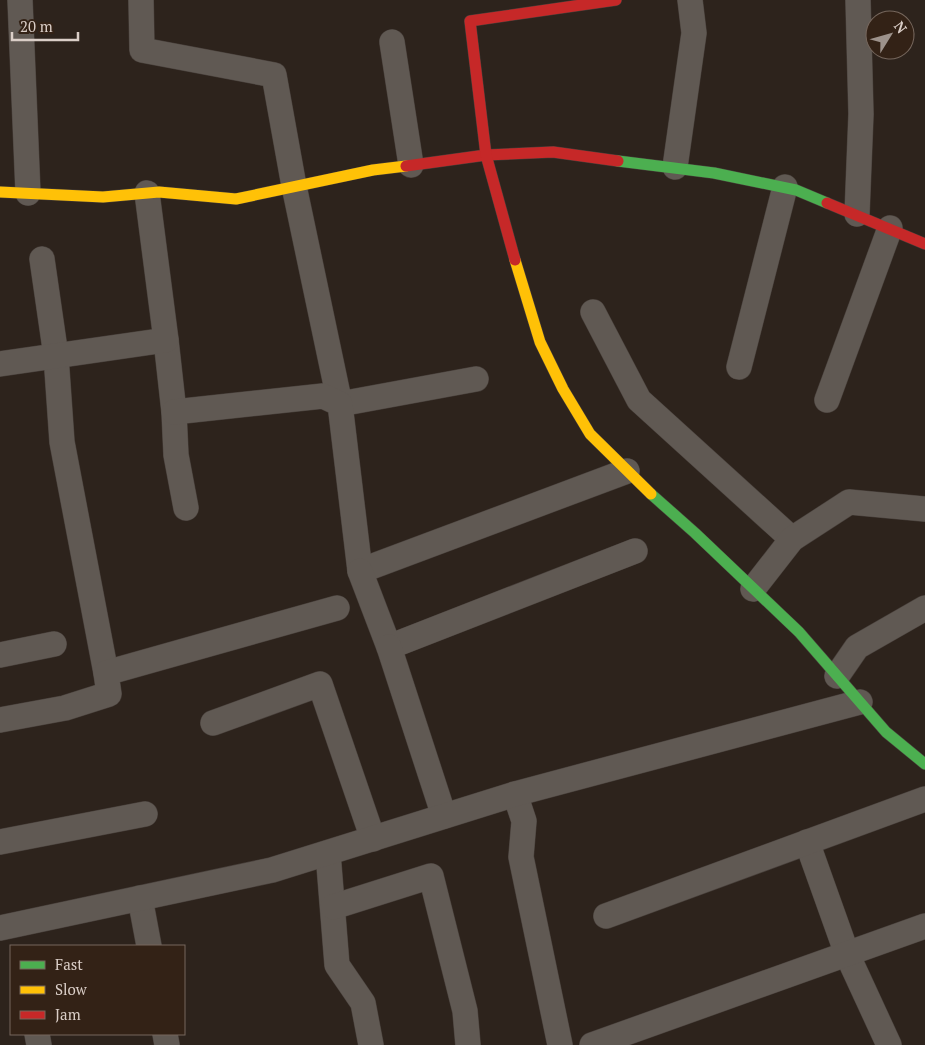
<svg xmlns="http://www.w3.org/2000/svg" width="925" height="1045" font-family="'PT Serif',serif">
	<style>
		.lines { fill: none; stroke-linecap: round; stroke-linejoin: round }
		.street-casing { stroke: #473f3a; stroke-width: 26 }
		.fast-casing { stroke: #473f3a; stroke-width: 12 }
		.slow-casing { stroke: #473f3a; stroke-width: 12 }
		.jam-casing { stroke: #473f3a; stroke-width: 12 }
		.street { stroke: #605953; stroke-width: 25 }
		.fast { stroke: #4caf50; stroke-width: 11 }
		.slow { stroke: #ffc107; stroke-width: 11 }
		.jam { stroke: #c62828; stroke-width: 11 }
	</style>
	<rect width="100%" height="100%" fill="#2d231c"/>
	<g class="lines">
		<defs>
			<g id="street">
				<polyline points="20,0 28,193"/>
				<polyline points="141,0 142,50 274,75 294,186 340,404 476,379"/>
				<polyline points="392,42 411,165"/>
				<polyline points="675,167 694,33 690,0"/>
				<polyline points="857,214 861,114 858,0"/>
				<polyline points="42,259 56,356 62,442 106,673"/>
				<polyline points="593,312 639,400 792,539"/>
				<polyline points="166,340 174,412 176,455 186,508"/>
				<polyline points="0,364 166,340 147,193"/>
				<polyline points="739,367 785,187"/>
				<polyline points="827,400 890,228"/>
				<polyline points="174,412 323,396 340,404 360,571 627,471"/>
				<polyline points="360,571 389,647 635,551"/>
				<polyline points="753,589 792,539 849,502 925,509"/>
				<polyline points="389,647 444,816"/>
				<polyline points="0,655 54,644"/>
				<polyline points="837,676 857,647 925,608"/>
				<polyline points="0,720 65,708 109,694 106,673 337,608"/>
				<polyline points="213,723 320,684 373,839"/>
				<polyline points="515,794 524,821 521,857 560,1045"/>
				<polyline points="0,842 145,814"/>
				<polyline points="807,842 847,954 889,1045"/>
				<polyline points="328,853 337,965 363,1003 371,1045"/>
				<polyline points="140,898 149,946"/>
				<polyline points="333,907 431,876 465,1011 468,1045"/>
				<polyline points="606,916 925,799"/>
				<polyline points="0,928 272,870 515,794 860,702"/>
				<polyline points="37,1034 39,1045"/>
				<polyline points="165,1034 167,1045"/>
				<polyline points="592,1045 925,926"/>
			</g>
			<g id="fast">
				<polyline points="618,161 714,173 796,190 827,203"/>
				<polyline points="651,494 695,533 799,632 886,732 925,764"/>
			</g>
			<g id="slow">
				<polyline points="0,192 103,197 159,192 236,199 373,170 406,166"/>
				<polyline points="515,260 540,342 563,389 590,434 651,494"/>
			</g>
			<g id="jam">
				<polyline points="406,166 486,155 553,152 618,161"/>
				<polyline points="827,203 925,244"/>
				<polyline points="515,260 486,155 470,21 616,0"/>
			</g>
		</defs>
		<!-- street casing -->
		<use href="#street" class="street-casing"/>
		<!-- fast casing -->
		<use href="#fast" class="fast-casing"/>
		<!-- slow casing -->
		<use href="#slow" class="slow-casing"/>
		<!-- jam casing -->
		<use href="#jam" class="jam-casing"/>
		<!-- street -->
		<use href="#street" class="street"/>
		<!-- fast -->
		<use href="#fast" class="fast"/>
		<!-- slow -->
		<use href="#slow" class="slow"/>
		<!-- jam -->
		<use href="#jam" class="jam"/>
	</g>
	<!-- legend -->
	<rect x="10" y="945" width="175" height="90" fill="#332216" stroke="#76675d"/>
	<rect x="20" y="961" width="25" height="8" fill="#4caf50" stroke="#76675d"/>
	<text x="55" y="970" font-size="15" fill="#dacec7">Fast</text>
	<rect x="20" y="986" width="25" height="8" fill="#ffc107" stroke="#76675d"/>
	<text x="55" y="995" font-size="15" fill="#dacec7">Slow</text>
	<rect x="20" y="1011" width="25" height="8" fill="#c62828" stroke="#76675d"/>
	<text x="55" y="1020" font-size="15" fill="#dacec7">Jam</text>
	<!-- north arrow -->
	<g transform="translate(890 35) rotate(53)"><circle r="24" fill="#332216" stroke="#76675d"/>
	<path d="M0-4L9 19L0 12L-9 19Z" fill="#9d928b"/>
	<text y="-8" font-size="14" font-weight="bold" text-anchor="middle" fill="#dacec7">N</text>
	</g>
	<!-- scale -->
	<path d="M12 32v8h66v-8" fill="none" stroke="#dacec7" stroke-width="2.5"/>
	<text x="20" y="32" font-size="15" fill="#dacec7" stroke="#332216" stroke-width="4" paint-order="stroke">20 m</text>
</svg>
